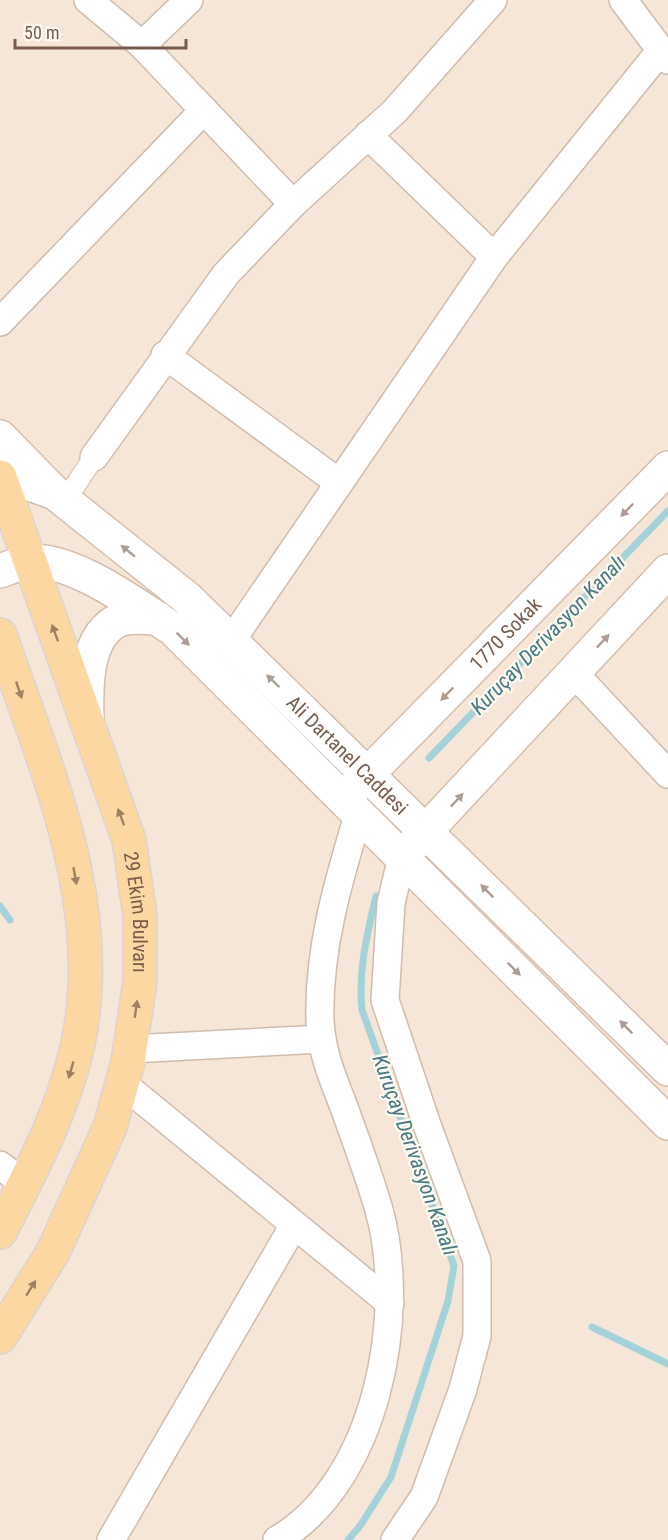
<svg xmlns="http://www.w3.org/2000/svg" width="668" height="1540" font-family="'Roboto Condensed',sans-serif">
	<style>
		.residential { fill: #f5e6d7 }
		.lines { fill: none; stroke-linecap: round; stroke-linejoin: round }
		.stream { stroke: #a2d3da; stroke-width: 7 }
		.pedestrian-casing { stroke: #d0bcad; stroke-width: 22 }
		.minor-casing { stroke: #d0bcad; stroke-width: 30 }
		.secondary-casing { stroke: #d6bead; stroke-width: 36 }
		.primary-casing { stroke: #dcd4d0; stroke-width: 36 }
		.pedestrian { stroke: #fff; stroke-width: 20 }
		.minor { stroke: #fff; stroke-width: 27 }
		.secondary { stroke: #fff; stroke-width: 33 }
		.primary { stroke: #fcd7a1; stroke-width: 33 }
		.oneway { fill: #af9c93 }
		.oneway2 { fill: #a08065 }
		.labels { text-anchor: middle; stroke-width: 4.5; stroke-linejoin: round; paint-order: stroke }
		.street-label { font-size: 20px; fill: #795a4b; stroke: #fff9f0 }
		.water-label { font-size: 21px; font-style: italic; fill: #417c86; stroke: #fff9f0 }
	</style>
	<rect width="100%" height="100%" fill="#fdf5e9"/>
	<!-- residential -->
	<rect class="residential" x="0" y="0" width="668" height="1540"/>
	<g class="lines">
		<!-- stream -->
		<g class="stream">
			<polyline points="429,758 668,511"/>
			<polyline points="0,906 10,920"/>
			<polyline points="592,1327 668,1364"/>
			<path d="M348 1540 360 1526 391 1477 448 1301 454 1266 362 1010C358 970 367 935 376 896"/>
		</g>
		<defs>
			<polyline id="pedestrian" points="65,501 94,457"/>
			<g id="minor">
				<polyline points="88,0 142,45 293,204"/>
				<polyline points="623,0 668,60"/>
				<polyline points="142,45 189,0"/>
				<polyline points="368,135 494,257"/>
				<polyline points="0,322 204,110"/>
				<polyline points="165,355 338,482"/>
				<polyline points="94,457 226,274 293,204 395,111 493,0"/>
				<polyline points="231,641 494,257 661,50"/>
				<polyline points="574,673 668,774"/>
				<polyline points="131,1049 322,1039"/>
				<polyline points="123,1084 390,1303"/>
				<polyline points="0,1165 24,1184"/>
				<polyline points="111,1540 294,1225"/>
				<path d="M277 1540C377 1482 408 1314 379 1210 369 1175 356 1141 344 1107 333 1079 321 1051 320 1020 318 950 338 882 358 816"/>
				<polyline points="395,1540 424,1497 463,1389 477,1336 477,1261 427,1125 385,1000 391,903 402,857"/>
			</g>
			<g id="secondary">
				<polyline points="0,437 52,490"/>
				<path id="s1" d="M0 481 27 483 55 493 188 599 668 1069"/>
				<path d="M0 571C8 568 18 564 26 562 68 554 139 607 173 629L668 1123"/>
				<path d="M87 719C86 688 85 635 119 620 131 615 144 618 157 618"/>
				<path id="s2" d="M354 788 668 468"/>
				<polyline points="411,847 668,571"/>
			</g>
			<g id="primary">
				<path id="s3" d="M0 477 129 840 140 916V982L128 1062 110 1127 53 1252 0 1337"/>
				<path d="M0 635C45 766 109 907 77 1048 62 1114 30 1173 0 1232"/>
			</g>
		</defs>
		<!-- pedestrian casing -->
		<use href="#pedestrian" class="pedestrian-casing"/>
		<!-- minor casing -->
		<use href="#minor" class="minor-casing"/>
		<!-- secondary casing -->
		<use href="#secondary" class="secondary-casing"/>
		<!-- primary casing -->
		<use href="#primary" class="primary-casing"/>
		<!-- pedestrian -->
		<use href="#pedestrian" class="pedestrian"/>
		<!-- minor -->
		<use href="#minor" class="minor"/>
		<!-- secondary -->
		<use href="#secondary" class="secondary"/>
		<!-- primary -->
		<use href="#primary" class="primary"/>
	</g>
	<!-- one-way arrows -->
	<defs><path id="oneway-solid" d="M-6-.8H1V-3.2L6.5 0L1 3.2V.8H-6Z" transform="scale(1.5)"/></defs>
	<g class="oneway">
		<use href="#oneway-solid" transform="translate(627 510) rotate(134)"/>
		<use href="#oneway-solid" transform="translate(128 551) rotate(-141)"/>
		<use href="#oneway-solid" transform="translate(183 639) rotate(45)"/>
		<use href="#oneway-solid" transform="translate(603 641) rotate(-47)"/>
		<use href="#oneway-solid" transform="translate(273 681) rotate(-136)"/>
		<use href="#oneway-solid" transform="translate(447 694) rotate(134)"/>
		<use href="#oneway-solid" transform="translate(457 800) rotate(-47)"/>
		<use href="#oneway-solid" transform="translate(487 891) rotate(-135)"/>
		<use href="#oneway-solid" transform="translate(514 969) rotate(45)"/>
		<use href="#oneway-solid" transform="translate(626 1027) rotate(-135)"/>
	</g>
	<g class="oneway2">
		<use href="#oneway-solid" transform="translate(55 633) rotate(-110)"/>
		<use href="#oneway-solid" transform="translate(19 690) rotate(71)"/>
		<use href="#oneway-solid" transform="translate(121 817) rotate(-110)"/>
		<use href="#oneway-solid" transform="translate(75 876) rotate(80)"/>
		<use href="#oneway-solid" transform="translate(136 1009) rotate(-82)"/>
		<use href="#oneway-solid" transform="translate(71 1070) rotate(106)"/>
		<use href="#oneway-solid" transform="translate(31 1288) rotate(-58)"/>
	</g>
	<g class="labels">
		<!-- street labels -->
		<g class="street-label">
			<text dy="7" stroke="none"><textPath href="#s2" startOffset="216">1770 Sokak</textPath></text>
			<text dy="7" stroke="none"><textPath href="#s1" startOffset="450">Ali Dartanel Caddesi</textPath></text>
			<text dy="7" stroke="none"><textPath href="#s3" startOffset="458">29 Ekim Bulvarı</textPath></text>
		</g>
		<!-- water labels -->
		<g class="water-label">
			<text transform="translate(548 635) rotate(-46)" y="7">Kuruçay Derivasyon Kanalı</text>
			<text transform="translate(415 1155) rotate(70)" y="7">Kuruçay Derivasyon Kanalı</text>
		</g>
	</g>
	<!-- scale -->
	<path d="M15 39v9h171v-9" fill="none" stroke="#795a4b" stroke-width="3"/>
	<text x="24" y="39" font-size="18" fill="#795a4b" stroke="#fff9f0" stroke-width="4.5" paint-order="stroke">50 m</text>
</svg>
